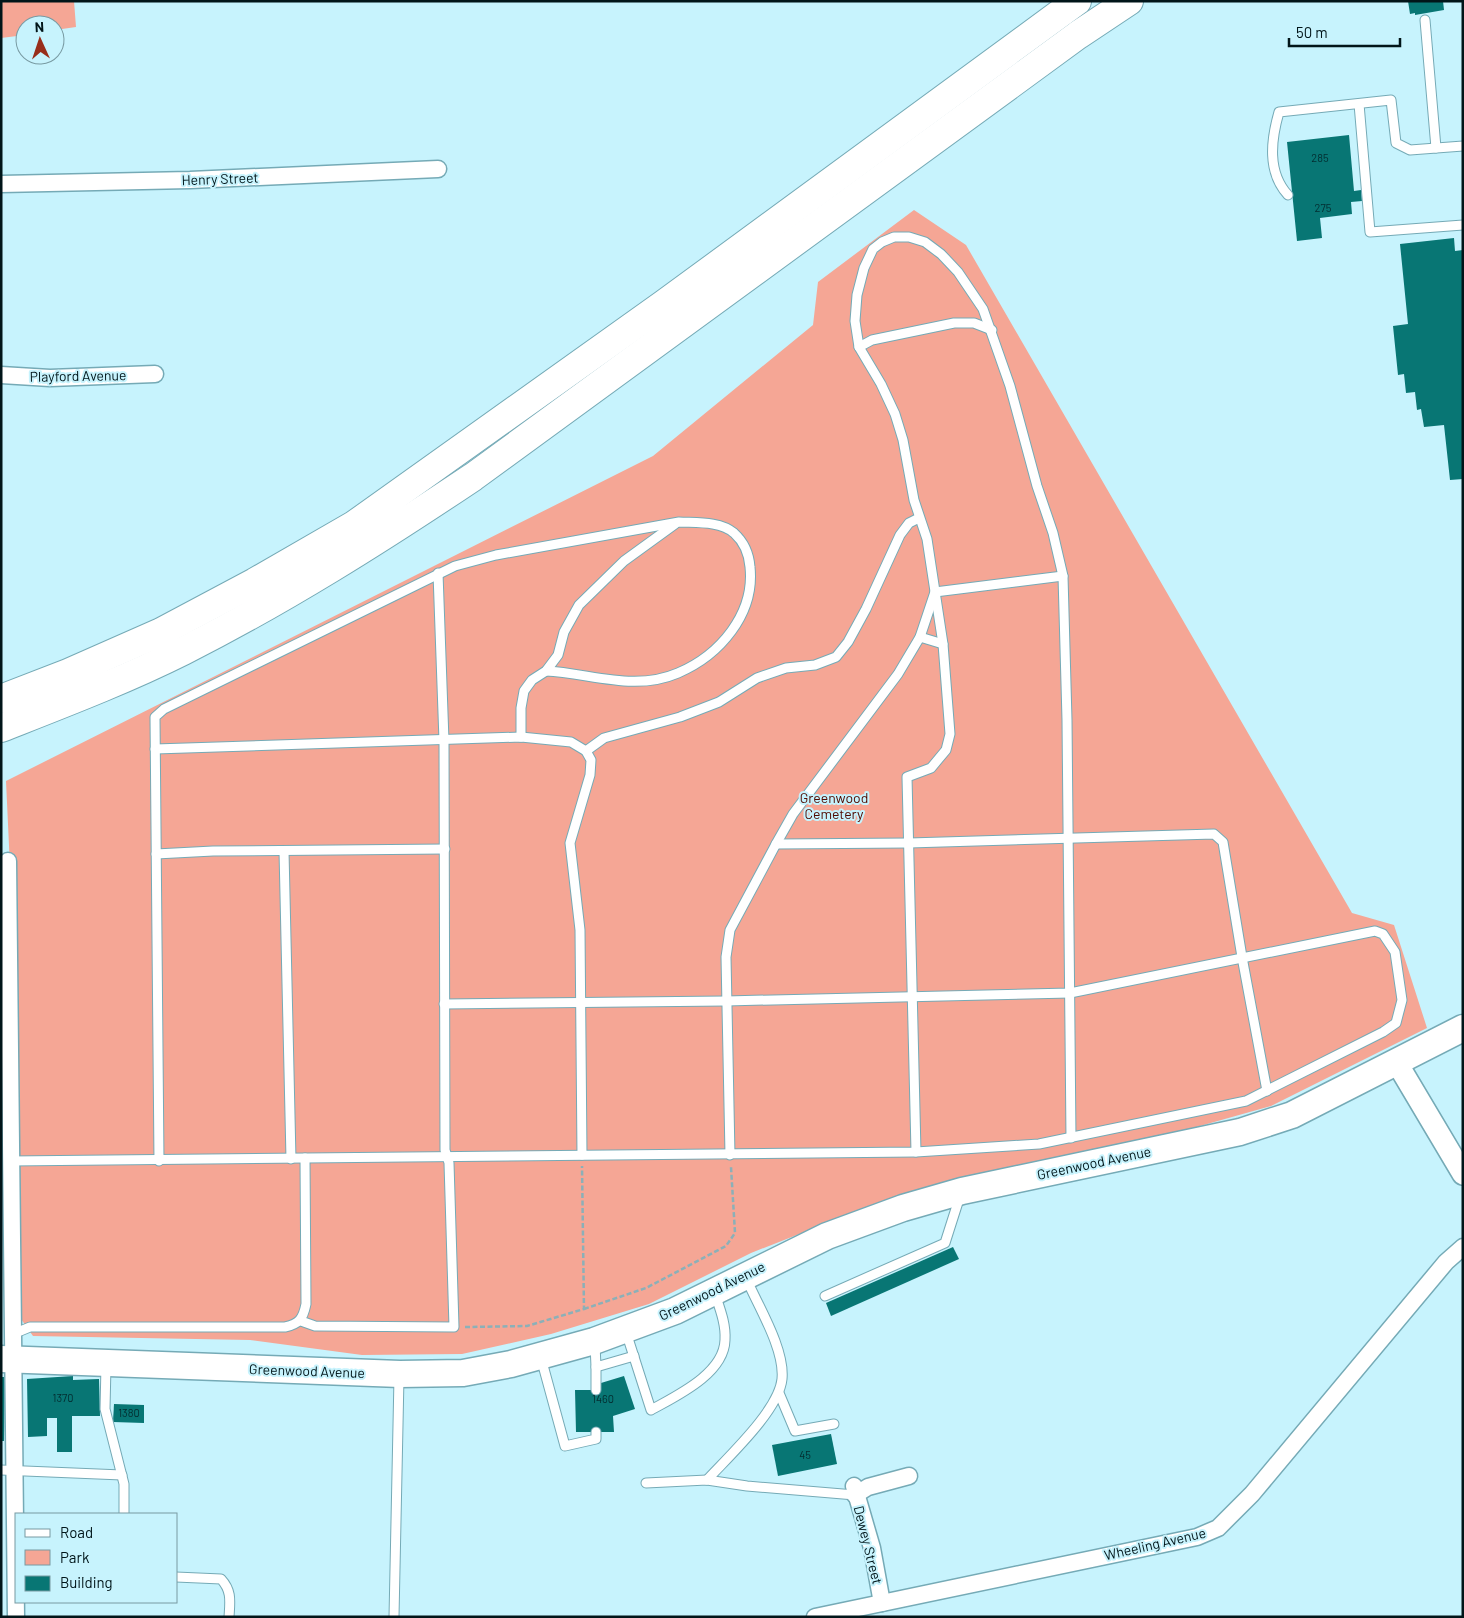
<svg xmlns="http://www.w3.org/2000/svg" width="1464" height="1618" font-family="Barlow,sans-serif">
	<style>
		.green { fill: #f5a695 }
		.building { fill: #087674 }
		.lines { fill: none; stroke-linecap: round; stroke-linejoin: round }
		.service-casing { stroke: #75aab6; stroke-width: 11 }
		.minor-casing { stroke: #75aab6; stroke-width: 19 }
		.tertiary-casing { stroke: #75aab6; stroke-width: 24 }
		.primary-casing { stroke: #75aab6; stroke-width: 29 }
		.motorway-casing { stroke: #75aab6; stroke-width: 30 }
		.path { stroke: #8bb0b8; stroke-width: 2.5; stroke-dasharray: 5 2.5; stroke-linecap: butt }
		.service { stroke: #fff; stroke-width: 9 }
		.minor { stroke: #fff; stroke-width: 16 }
		.tertiary { stroke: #fff; stroke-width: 21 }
		.primary { stroke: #fff; stroke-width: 26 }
		.motorway { stroke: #fff; stroke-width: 28 }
		.labels { text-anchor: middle; stroke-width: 4; stroke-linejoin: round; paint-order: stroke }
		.number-label { font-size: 11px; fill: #032d30 }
		.street-label { font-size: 14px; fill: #011519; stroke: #c7f3fd }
		.park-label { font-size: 14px; fill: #510a01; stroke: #c7f3fd }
	</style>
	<rect width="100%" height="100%" fill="#c7f3fd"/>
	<!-- green -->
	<g class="green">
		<polygon points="1,1 74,1 76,27 55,30 55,25 25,25 25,35 1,38"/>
		<polygon points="914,210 966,245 1352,913 1394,925 1427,1028 1271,1106 1168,1135 987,1172 865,1208 751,1253 649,1304 551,1334 462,1354 362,1355 250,1340 33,1336 21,1319 17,1018 6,781 653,456 813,325 818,282"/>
	</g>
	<!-- building -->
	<g class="building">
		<polygon points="1408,1 1443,1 1444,10 1415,15 1415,13 1410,14"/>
		<polygon points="1349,135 1354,191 1361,190 1362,201 1351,202 1352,214 1320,218 1322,238 1297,241 1287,142"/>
		<polygon points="1454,238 1455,251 1463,250 1463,479 1450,480 1444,425 1424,427 1421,409 1417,410 1415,392 1406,393 1404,374 1398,375 1393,326 1408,324 1400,244"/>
		<polygon points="953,1247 959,1259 831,1316 826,1303"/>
		<polygon points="73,1376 73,1380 99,1379 100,1416 72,1416 72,1452 57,1452 57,1418 47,1418 47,1436 28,1437 27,1379"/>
		<polygon points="624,1376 635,1409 613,1416 614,1432 576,1432 575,1390 601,1390 601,1383"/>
		<polygon points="1,1377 5,1377 4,1441 1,1441"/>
		<polygon points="114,1404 144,1405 144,1423 113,1422"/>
		<polygon points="831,1434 837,1464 778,1476 772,1445"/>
	</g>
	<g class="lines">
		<defs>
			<g id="service">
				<polyline points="1425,20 1436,148"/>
				<polyline points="1359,104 1370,232 1463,225"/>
				<path d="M1288 195C1267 172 1271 140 1279 112L1391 100 1396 143 1410 150 1463 146"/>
				<polyline points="859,347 872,340 954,323 974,323 992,330"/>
				<polyline points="920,637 943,644"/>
				<polyline points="521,737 521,708 524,691 532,680 546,671 558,655 564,632 579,605 624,561 675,524"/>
				<polyline points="155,749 521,737 571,742 586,751 591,760 590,775 570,843 580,930 582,1155"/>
				<polyline points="586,751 604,738 680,717 719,702 757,678 786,668 815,665 836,657 848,642 866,609 900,535 909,523 919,518"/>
				<polyline points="776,844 909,843 1214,834 1223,842 1242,957 1267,1091"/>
				<polyline points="284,851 291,1159"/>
				<polyline points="156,854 213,851 445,849"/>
				<polyline points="916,1152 907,777 931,768 946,750 950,734 943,644 927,539 914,500 903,440 895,414 881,384 859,347 855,321 857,295 864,268 873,249 882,242 894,237 909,237 925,242 941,254 958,272 983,309 1010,386 1037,486 1053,533 1063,576 1067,720 1071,1138"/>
				<polyline points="730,1155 726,957 730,930 776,844 793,814 898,674 920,637 935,592 1063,576"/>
				<polyline points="10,1161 916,1152 1039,1144 1246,1101 1383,1032 1396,1023 1402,1000 1395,952 1383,934 1375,931 1070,993 726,1001 444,1004"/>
				<path d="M159 1161 155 717 164 709 455 566 496 555 679 522C696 523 720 521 734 533 744 542 749 554 750 567 755 614 720 655 678 673 634 692 590 673 546 671"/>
				<polyline points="825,1296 945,1243 960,1196"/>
				<polyline points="301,1321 315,1326 454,1327 449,1163 445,1150 444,741 438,573"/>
				<path d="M626 1332 651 1410C676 1396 724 1374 725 1340 726 1324 720 1309 715 1294"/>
				<path d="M13 1334 30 1327H285C299 1324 303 1319 306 1304L305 1158"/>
				<polyline points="595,1344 596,1367 634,1356"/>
				<polyline points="541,1358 565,1446 596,1439 596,1432"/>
				<polyline points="106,1365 105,1409 124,1484 124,1514"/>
				<polyline points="596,1390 596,1367"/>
				<polyline points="779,1393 795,1431 834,1424"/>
				<polyline points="1,1470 122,1475"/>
				<path d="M707 1480C728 1457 779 1410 782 1379 785 1349 758 1306 746 1278"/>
				<polyline points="646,1483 707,1480 747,1486 855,1495"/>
				<path d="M176 1577 221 1579C232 1591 230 1601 229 1617"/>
				<polyline points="394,1617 399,1377"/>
			</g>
			<g id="minor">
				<polyline points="1,184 190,180 438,169"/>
				<polyline points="1,375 50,378 155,374"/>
				<polyline points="8,861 16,1617"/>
				<polyline points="854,1486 872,1548 882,1603"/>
				<polyline points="855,1495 868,1487 909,1476"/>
				<polyline points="815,1617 1197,1537 1218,1528 1252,1494 1446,1262 1463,1247"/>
			</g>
			<polyline id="tertiary" points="1397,1063 1463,1174"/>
			<polyline id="primary" points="1,1359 400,1374 463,1373 511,1364 594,1341 675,1311 827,1236 903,1208 962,1191 1240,1132 1292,1115 1463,1028"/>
			<g id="motorway">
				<polyline points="1,699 68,673 161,632 255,582 354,525 664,304 1077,1"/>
				<path d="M1 728C62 704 125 680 183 651 284 600 379 540 473 477L1078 35 1129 1"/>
			</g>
		</defs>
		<!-- service casing -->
		<use href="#service" class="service-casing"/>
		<!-- minor casing -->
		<use href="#minor" class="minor-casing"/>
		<!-- tertiary casing -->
		<use href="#tertiary" class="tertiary-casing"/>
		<!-- primary casing -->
		<use href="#primary" class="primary-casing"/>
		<!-- motorway casing -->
		<use href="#motorway" class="motorway-casing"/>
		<!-- path -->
		<g class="path">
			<polyline points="584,1309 646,1288 726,1246 735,1233 731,1167"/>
			<polyline points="465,1327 527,1326 584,1309 582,1166"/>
		</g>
		<!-- service -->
		<use href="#service" class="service"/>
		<!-- minor -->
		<use href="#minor" class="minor"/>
		<!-- tertiary -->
		<use href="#tertiary" class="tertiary"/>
		<!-- primary -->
		<use href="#primary" class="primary"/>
		<!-- motorway -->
		<use href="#motorway" class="motorway"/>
	</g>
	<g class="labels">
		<!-- number labels -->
		<g class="number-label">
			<text x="1320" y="162">285</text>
			<text x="1323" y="212">275</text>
			<text x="63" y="1402">1370</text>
			<text x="603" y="1403">1460</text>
			<text x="129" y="1417">1380</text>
			<text x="805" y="1459">45</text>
		</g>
		<!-- street labels -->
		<g class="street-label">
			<text transform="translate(220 179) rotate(-2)" y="5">Henry Street</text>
			<text transform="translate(78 376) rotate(-1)" y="5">Playford Avenue</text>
			<text transform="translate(1094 1163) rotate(-12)" y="5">Greenwood Avenue</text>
			<text transform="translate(712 1291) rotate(-26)" y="5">Greenwood Avenue</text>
			<text transform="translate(307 1371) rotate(2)" y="5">Greenwood Avenue</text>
			<text transform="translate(1155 1544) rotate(-13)" y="5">Wheeling Avenue</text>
			<text transform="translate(868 1545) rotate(76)" y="5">Dewey Street</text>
		</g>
		<!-- park labels -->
		<g class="park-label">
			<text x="834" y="803">Greenwood<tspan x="834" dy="16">Cemetery</tspan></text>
		</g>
	</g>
	<!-- border -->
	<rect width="1464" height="1618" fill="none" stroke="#011519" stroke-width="5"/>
	<!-- legend -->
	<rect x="15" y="1513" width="162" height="90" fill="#c7f3fd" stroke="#789aa2"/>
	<rect x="25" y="1529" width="25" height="8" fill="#ffffff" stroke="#789aa2"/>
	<text x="60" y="1538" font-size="15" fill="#011519">Road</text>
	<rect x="25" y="1550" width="25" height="15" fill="#f5a695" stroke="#789aa2"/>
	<text x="60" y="1563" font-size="15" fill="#011519">Park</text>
	<rect x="25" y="1576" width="25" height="15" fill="#087674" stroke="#789aa2"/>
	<text x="60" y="1588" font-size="15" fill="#011519">Building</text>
	<!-- north arrow -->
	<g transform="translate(40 40) rotate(357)"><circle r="24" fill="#c7f3fd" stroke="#789aa2"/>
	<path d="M0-4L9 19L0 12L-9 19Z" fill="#982e1b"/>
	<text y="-8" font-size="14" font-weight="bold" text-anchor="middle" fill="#011519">N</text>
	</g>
	<!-- scale -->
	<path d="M1289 38v8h111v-8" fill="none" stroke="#011519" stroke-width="2.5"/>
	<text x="1296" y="38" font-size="15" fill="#011519" stroke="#c7f3fd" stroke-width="4" paint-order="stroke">50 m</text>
</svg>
